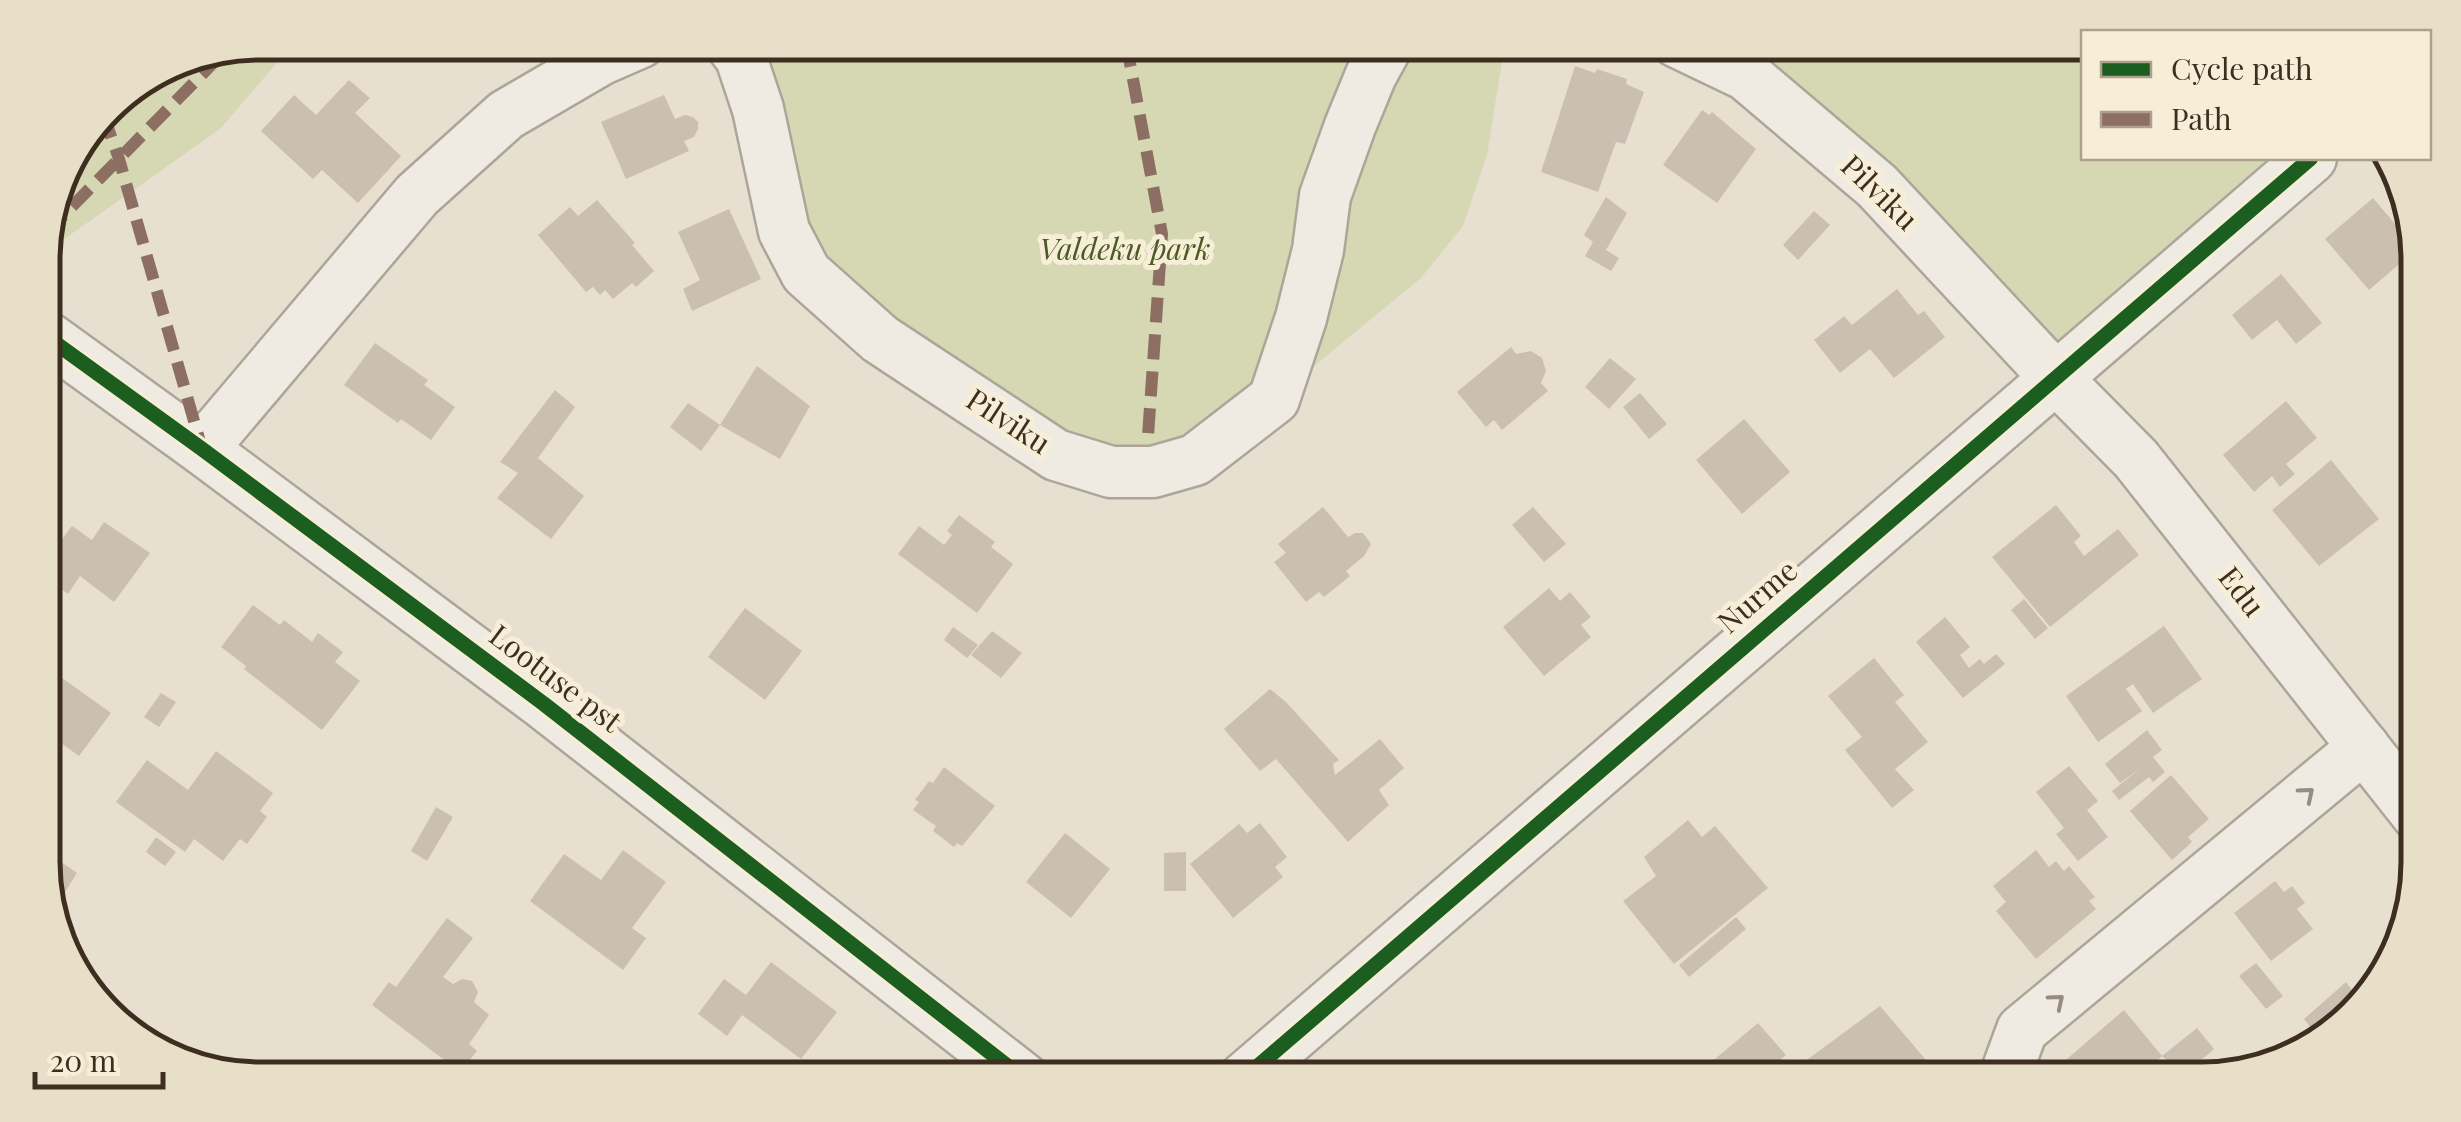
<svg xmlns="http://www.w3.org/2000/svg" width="2461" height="1122" font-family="'Playfair Display',serif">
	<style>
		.green { fill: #d6d7b3 }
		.building { fill: #cbbfb2 }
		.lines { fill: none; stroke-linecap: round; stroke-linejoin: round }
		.minor-casing { stroke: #ada599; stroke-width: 55 }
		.minor { stroke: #efebe3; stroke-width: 50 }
		.quiet { stroke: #8d6e63; stroke-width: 12; stroke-dasharray: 25 12; stroke-linecap: butt }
		.cycleway-casing { stroke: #f7eed8; stroke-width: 21 }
		.cycleway { stroke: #1b5e20; stroke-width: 15 }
		.oneway { stroke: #968c82 }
		.labels { text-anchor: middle; stroke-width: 10; stroke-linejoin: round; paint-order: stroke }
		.street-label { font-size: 30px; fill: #3d2e20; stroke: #f7eed8 }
		.park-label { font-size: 30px; font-style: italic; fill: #4d5a26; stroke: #f7eed8 }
		.rim { fill: none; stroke: #3d2e20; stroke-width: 5 }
	</style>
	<rect width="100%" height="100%" fill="#e7e0d1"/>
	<!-- green -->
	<g class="green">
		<polygon points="260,43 294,43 220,129 43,254 43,246 65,164 116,97 178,59"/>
		<polygon points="729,43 1505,43 1487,155 1463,226 1421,278 1274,399 1111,472 806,273"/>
		<polygon points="1677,43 2083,43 2084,158 2311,158 2055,377 1877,186"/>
	</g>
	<!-- building -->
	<g class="building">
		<polygon points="1575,66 1595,73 1597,69 1627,79 1626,84 1644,92 1625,144 1616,142 1598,192 1541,172"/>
		<polygon points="349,80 370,98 355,113 401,156 358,203 322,170 313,179 261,131 294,95 316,115"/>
		<polygon points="664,95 675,119 685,115 693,117 698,122 698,129 694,137 684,141 689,151 626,179 601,122"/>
		<polygon points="1702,110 1709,115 1712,112 1756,149 1717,203 1663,165"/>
		<polygon points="1606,197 1627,213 1606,250 1619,258 1611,271 1585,256 1593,242 1584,235"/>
		<polygon points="2373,198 2396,225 2405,223 2413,227 2416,233 2411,244 2417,249 2369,290 2325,239"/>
		<polygon points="597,200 635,243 632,245 654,271 636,287 632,283 613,299 605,290 600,295 593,287 586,292 538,235 570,207 578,216"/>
		<polygon points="729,209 761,279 692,311 683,289 700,280 678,232"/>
		<polygon points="1814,211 1830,225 1798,260 1783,245"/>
		<polygon points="2281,274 2322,323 2296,344 2277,320 2252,340 2232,315"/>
		<polygon points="1897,289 1918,315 1924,311 1945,337 1894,378 1870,349 1840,373 1814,340 1844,316 1852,325"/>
		<polygon points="375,343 428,380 424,385 455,407 431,440 401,419 398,423 344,385"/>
		<polygon points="1511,347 1516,354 1531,351 1542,358 1546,371 1541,383 1548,391 1502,430 1494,420 1486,427 1457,392"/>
		<polygon points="1610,358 1636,379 1609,409 1585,387"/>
		<polygon points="757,366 810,406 780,459 720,425"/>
		<polygon points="555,390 575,407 538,458 584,496 551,539 497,498 518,473 500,462"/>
		<polygon points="1640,393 1667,424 1649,439 1623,407"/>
		<polygon points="2286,401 2317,438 2286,464 2295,474 2288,480 2280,487 2272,476 2254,492 2223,455"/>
		<polygon points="688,403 720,425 701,451 670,427"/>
		<polygon points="1744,419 1790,472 1742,514 1696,460"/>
		<polygon points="2331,460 2379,519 2319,566 2272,510"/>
		<polygon points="2056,505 2081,536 2074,542 2084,556 2118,529 2139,555 2050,627 1992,557"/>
		<polygon points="1323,507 1348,537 1355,533 1363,533 1371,544 1364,556 1346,571 1350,576 1324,597 1319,592 1306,602 1274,562 1286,553 1278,544"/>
		<polygon points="1533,507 1566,544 1544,562 1512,525"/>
		<polygon points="959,515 995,542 991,547 1013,564 977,613 898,554 919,526 944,545 952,535 947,531"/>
		<polygon points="104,522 150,553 114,602 80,576 68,594 44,576 44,539 56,547 72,526 92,540"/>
		<polygon points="1549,588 1560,601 1570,592 1591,617 1581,625 1591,637 1544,676 1503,627"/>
		<polygon points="2024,599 2048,628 2035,639 2011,610"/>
		<polygon points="253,605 280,625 284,620 312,642 318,633 343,652 335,662 360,681 322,730 244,669 246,666 221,647"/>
		<polygon points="745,608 802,651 765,700 708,657"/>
		<polygon points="1945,617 1970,647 1960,655 1969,668 1980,659 1984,664 1996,654 2005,664 1963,698 1916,642"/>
		<polygon points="2164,626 2202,679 2153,713 2133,684 2126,689 2142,711 2098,742 2066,696"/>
		<polygon points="953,627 978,645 967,658 944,640"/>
		<polygon points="992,631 1022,653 1001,678 971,655"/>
		<polygon points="1874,658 1904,695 1895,702 1928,742 1895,769 1914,790 1892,808 1845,750 1862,737 1828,696"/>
		<polygon points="55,673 111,713 79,756 44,731 44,688"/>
		<polygon points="1270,689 1286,702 1339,760 1333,764 1335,775 1380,739 1404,768 1379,790 1389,805 1348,842 1276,759 1260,771 1224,729"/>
		<polygon points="161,693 176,702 159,727 144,717"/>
		<polygon points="2147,730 2162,750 2153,757 2165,772 2153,782 2149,777 2119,800 2112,791 2142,767 2120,783 2105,764"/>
		<polygon points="216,751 273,793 260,811 267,817 247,844 240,839 223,861 194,839 185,852 116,802 147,760 188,790"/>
		<polygon points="2069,766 2098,801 2087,810 2108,837 2078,861 2056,834 2064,828 2036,792"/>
		<polygon points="944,767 995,806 962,846 957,843 954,847 933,831 936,826 913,810 919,802 915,800 929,781 933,783"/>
		<polygon points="2171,775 2209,819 2188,837 2192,842 2172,860 2130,811"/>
		<polygon points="436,807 453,817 427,861 411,851"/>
		<polygon points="1688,820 1702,837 1715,826 1768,888 1674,964 1623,901 1656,876 1644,857"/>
		<polygon points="1260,823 1287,857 1275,867 1283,877 1233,918 1190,864 1239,824 1247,833"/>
		<polygon points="1065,833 1110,869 1071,918 1026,882"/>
		<polygon points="156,837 176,852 165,866 146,852"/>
		<polygon points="44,850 77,873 53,911 44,891"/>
		<polygon points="623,850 666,882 632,928 646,938 623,970 530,901 564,854 601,880"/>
		<polygon points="2036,850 2049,867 2056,861 2064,871 2069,866 2095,897 2089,901 2096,909 2036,959 1996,911 2006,902 1993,886"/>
		<polygon points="1186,852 1186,891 1164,891 1164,853"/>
		<polygon points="2275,881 2284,892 2292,886 2305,903 2297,909 2313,929 2271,961 2234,913"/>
		<polygon points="1736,917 1746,929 1689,977 1679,965"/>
		<polygon points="447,918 473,938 443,977 453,984 462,979 472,981 478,992 474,1002 489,1015 469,1044 477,1051 460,1072 372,1005 389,982 396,987"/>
		<polygon points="771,962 837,1012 801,1059 742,1015 727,1036 698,1014 724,979 746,995"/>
		<polygon points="2256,963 2283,996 2266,1009 2239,976"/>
		<polygon points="2346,982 2358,999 2322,1042 2304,1019"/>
		<polygon points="1880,1006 1926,1060 1904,1079 1781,1079"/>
		<polygon points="2124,1010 2162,1056 2137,1079 2083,1079 2067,1059"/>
		<polygon points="1758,1023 1786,1055 1758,1079 1691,1079"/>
		<polygon points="2197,1028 2214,1049 2184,1075 2162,1056"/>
	</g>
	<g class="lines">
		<defs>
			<g id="minor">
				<polyline points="729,42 741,58 758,109 784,231 806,273 880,339 1056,455 1111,472 1153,472 1195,460 1274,399 1301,318 1318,250 1325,196 1350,126 1371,75 1389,42"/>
				<polyline points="1677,42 1746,75 1877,186 2055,377 2136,459 2418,816"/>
				<polyline points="43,334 202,449 544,704 1024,1079"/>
				<polyline points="202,449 417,195 506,115 602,59 641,42"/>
				<polyline points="1243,1079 2311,158"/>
				<polyline points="2004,1079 2022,1030 2364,747"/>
			</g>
		</defs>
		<!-- minor casing -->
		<use href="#minor" class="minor-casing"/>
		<!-- minor -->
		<use href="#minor" class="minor"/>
		<!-- quiet -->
		<g class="quiet">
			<polyline points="1126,42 1162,234 1148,436"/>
			<polyline points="103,114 119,159 202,449"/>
			<polyline points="46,233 227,49"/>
		</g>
		<defs>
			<g id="cycleway">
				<polyline points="43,334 202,449 544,704 1024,1079"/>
				<polyline points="1243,1079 2311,158"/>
			</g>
		</defs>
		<!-- cycleway casing -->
		<use href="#cycleway" class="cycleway-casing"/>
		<!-- cycleway -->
		<use href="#cycleway" class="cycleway"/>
	</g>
	<!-- one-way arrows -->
	<defs><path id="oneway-chevron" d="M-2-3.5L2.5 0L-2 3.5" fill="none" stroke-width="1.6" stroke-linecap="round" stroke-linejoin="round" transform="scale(2.5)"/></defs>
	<g class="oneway">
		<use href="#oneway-chevron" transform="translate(2307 794) rotate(-40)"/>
		<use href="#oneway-chevron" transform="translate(2057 1001) rotate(-40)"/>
	</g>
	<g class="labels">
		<!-- street labels -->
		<g class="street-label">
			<text transform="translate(1879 193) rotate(44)" y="10">Pilviku</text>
			<text transform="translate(1008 422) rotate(33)" y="10">Pilviku</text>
			<text transform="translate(2241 592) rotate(52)" y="10">Edu</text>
			<text transform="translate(1758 597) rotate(-41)" y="10">Nurme</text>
			<text transform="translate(555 679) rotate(37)" y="10">Lootuse pst</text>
		</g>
		<!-- park labels -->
		<g class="park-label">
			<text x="1125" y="260">Valdeku park</text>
		</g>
	</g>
	<!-- crop -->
	<path d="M0 0H2461V1122H0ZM260 60H2201A200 200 0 0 1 2401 260V862A200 200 0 0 1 2201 1062H260A200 200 0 0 1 60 862V260A200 200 0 0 1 260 60Z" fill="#e8dfc9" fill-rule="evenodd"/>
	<path class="rim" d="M260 60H2201A200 200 0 0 1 2401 260V862A200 200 0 0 1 2201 1062H260A200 200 0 0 1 60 862V260A200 200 0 0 1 260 60Z"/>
	<!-- legend -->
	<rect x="2081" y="30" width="350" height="130" fill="#f7eed8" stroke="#ada18e" stroke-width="2.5"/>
	<rect x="2101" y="62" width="50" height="15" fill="#1b5e20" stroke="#ada18e" stroke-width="2.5"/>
	<text x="2171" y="80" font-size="30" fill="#3d2e20">Cycle path</text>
	<rect x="2101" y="112" width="50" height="15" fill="#8d6e63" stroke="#ada18e" stroke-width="2.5"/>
	<text x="2171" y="130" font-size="30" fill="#3d2e20">Path</text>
	<!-- scale -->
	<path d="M35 1072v15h128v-15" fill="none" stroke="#3d2e20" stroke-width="5"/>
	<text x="50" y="1072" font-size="30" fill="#3d2e20" stroke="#f7eed8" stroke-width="8" paint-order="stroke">20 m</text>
</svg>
